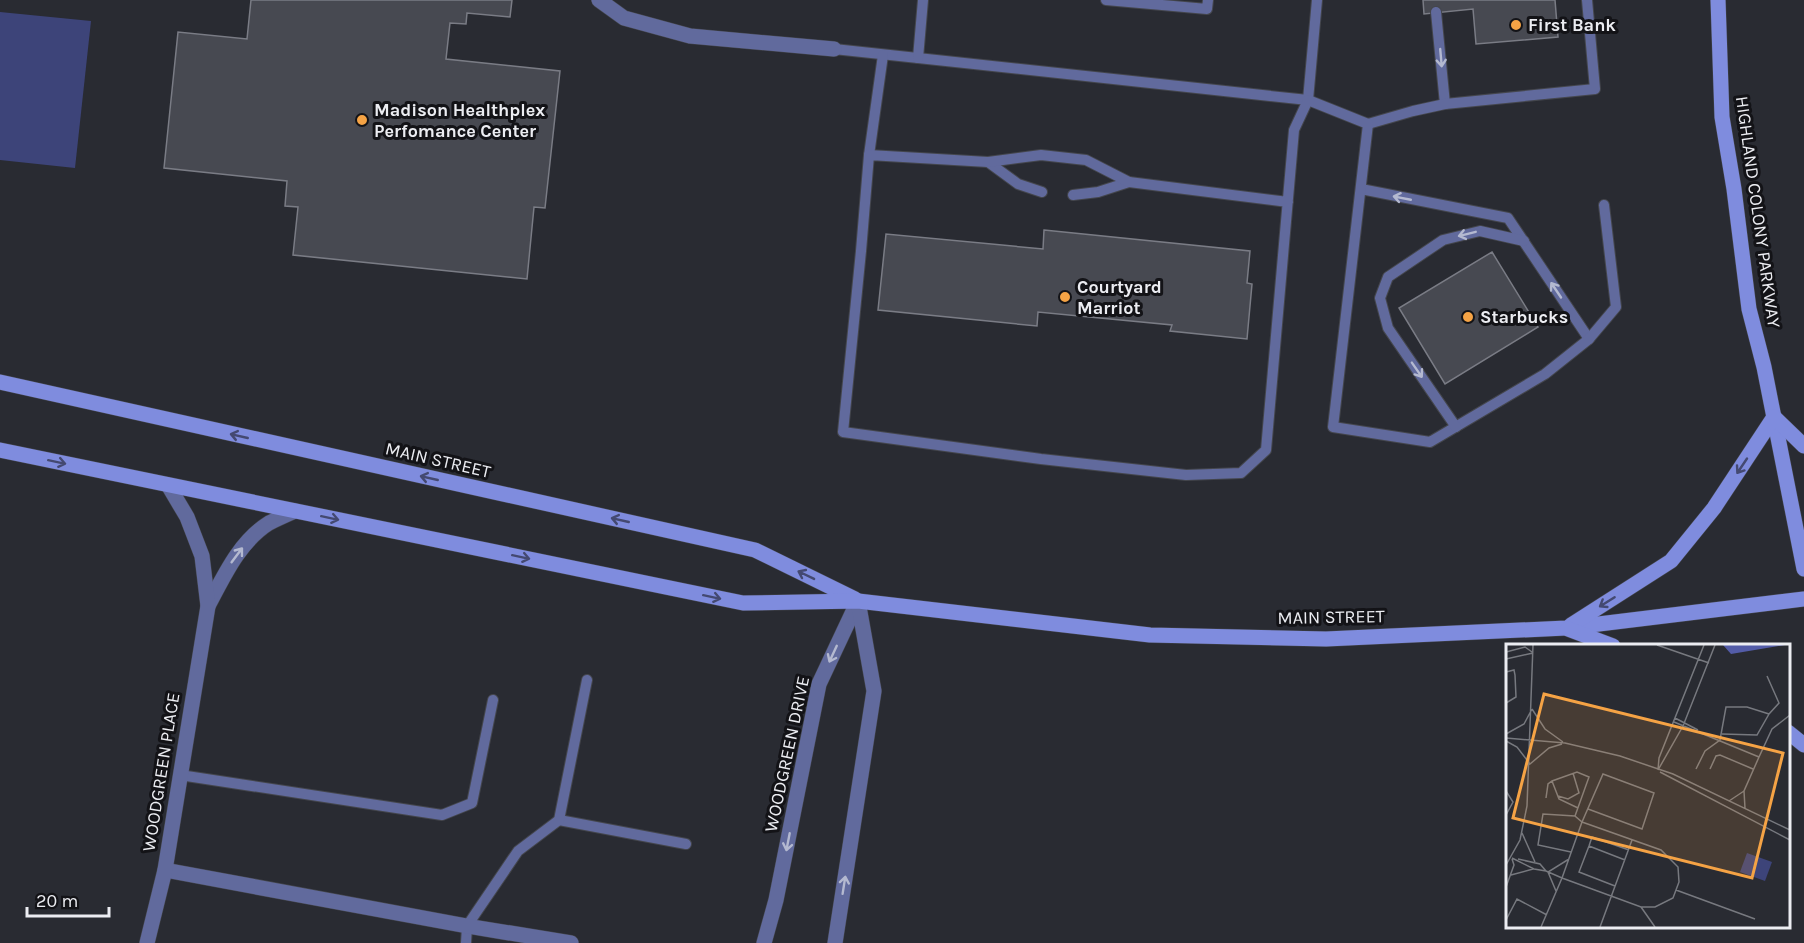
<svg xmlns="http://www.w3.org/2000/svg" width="1804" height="943" font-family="Karla,sans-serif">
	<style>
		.green { fill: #3d4479 }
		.building { fill: #474951; stroke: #7a7c85; stroke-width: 1.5 }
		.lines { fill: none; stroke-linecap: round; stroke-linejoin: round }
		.lane-casing { stroke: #44464d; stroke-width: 12 }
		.street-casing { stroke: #44464d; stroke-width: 16 }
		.secondary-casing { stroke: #44464d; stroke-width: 16 }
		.lane { stroke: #616a9d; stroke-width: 10 }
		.street { stroke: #616a9d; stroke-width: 15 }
		.secondary { stroke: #7f8cde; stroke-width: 15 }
		.oneway { stroke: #b4b9d0 }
		.oneway2 { stroke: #444971 }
		.poi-dot { fill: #f5a345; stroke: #131317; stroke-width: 2 }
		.labels { text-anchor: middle; stroke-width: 6; stroke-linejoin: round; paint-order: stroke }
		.poi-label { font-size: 18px; font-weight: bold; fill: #ecedf2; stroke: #131317; text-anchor: start }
		.street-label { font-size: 18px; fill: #ecedf2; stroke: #131317 }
		.inset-road { fill: none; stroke: #77797f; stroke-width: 1.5 }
		.view { fill: #f5a345; fill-opacity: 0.15; stroke: #f5a345; stroke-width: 3 }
		.inset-edge { fill: none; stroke: #ecedf2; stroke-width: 3 }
	</style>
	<rect width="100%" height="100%" fill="#292b32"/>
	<!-- green -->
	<polygon class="green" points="0,12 91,21 75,168 0,160"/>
	<!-- building -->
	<g class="building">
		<polygon points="251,0 512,0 510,17 467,13 466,24 450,23 446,59 560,71 545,208 534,207 527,279 293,255 298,207 285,206 287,181 164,168 178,32 247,39"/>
		<polygon points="1423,0 1555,0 1558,37 1476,44 1473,9 1424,14"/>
		<polygon points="1044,230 1250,251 1247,283 1252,284 1247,339 1170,331 1172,325 1038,312 1037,326 878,310 886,234 1043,249"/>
		<polygon points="1492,252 1538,327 1445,384 1399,308"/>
	</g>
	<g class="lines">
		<defs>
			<g id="lane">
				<polyline points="1106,0 1207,9 1208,0"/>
				<polyline points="1436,12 1445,104"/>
				<polyline points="834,49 1308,100 1317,0"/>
				<polyline points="918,58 923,0"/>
				<polyline points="1368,124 1413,111 1445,104 1595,89 1587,0"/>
				<polyline points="869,155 883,55"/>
				<polyline points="988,162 1018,184 1042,192"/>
				<polyline points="1361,189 1508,218 1589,339"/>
				<polyline points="1073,195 1098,192 1129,182"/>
				<polyline points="1288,202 1129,182 1086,160 1041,155 988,162 869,155 861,251 843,432 1041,459 1186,475 1241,473 1266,450 1294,130 1308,100 1368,124 1333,427 1430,442 1545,374 1589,339 1616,307 1604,205"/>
				<polyline points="1456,427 1388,328 1380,298 1388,277 1443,240 1480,231 1524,241"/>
				<polyline points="180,775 442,815 472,803 493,700"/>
				<polyline points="559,820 686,844"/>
				<polyline points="466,943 467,926 518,851 559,820 587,680"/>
			</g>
			<g id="street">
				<polyline points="599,0 624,18 690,36 834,49"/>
				<path d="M208 606C224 576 239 542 269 523 277 519 286 515 295 511"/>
				<polyline points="165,870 467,926 571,943"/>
				<polyline points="147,943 165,870 208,606 202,556 187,517 168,485"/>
				<polyline points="764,943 776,900 819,684 858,601"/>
				<polyline points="835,943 874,691 858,601"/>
			</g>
			<g id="secondary">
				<polyline points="1718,0 1722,117 1734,189 1749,309 1764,367 1804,569"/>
				<polyline points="0,382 755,550 855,599"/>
				<polyline points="0,450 743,603 858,601 1150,635 1326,639 1566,628 1804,599"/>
				<polyline points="1571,625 1671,561 1714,508 1774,417 1804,446"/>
				<polyline points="1568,629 1613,646"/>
				<polyline points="1788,732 1804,745"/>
			</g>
		</defs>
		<!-- lane casing -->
		<use href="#lane" class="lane-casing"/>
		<!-- street casing -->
		<use href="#street" class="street-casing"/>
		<!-- secondary casing -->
		<use href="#secondary" class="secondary-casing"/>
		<!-- lane -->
		<use href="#lane" class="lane"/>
		<!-- street -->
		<use href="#street" class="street"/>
		<!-- secondary -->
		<use href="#secondary" class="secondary"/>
	</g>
	<!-- one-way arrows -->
	<defs><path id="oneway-shaft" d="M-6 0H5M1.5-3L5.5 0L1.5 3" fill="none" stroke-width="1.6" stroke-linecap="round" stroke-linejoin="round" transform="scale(1.5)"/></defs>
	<g class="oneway">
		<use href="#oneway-shaft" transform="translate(1441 58) rotate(85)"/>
		<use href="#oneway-shaft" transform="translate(1402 198) rotate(-169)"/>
		<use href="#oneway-shaft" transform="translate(1467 234) rotate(166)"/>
		<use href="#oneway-shaft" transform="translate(1556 290) rotate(-124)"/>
		<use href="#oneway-shaft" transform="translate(1417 370) rotate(55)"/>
		<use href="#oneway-shaft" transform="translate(237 555) rotate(-53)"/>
		<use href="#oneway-shaft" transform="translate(833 654) rotate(115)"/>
		<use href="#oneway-shaft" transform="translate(788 842) rotate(101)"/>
		<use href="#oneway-shaft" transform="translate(844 885) rotate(-81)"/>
	</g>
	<g class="oneway2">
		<use href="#oneway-shaft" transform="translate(239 436) rotate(-167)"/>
		<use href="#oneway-shaft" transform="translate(57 462) rotate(12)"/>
		<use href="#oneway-shaft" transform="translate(1742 466) rotate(124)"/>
		<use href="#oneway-shaft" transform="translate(429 478) rotate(-167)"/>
		<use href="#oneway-shaft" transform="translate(330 518) rotate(12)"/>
		<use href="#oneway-shaft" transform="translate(620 520) rotate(-167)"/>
		<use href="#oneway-shaft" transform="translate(521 557) rotate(12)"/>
		<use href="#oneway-shaft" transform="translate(806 575) rotate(-154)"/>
		<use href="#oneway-shaft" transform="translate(712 597) rotate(12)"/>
		<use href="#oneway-shaft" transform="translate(1607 602) rotate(148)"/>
	</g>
	<!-- markers -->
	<g class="poi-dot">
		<circle cx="1516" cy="25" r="6"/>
		<circle cx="362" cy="120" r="6"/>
		<circle cx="1065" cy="297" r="6"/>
		<circle cx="1468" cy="317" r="6"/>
	</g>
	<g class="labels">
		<!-- poi labels -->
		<g class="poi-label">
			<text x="1528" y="31">First Bank</text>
			<text x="374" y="116">Madison Healthplex<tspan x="374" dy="21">Perfomance Center</tspan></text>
			<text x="1077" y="293">Courtyard<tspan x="1077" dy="21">Marriot</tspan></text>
			<text x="1480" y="323">Starbucks</text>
		</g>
		<!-- street labels -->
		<g class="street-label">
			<text transform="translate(1758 212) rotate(82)" y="6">HIGHLAND COLONY PARKWAY</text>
			<text transform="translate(438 460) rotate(13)" y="6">MAIN STREET</text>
			<text transform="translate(1331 617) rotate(-1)" y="6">MAIN STREET</text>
			<text transform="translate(787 754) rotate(-78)" y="6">WOODGREEN DRIVE</text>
			<text transform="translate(161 772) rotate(-81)" y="6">WOODGREEN PLACE</text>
		</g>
	</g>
	<!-- overview -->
	<g transform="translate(1506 644)">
		<rect width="284" height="284" fill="#292b32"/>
		<path d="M241 209 266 218 259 237 234 228Z" fill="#3d4479"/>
		<path d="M217 1H279L225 10Z" fill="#535ca8"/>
		<path class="inset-road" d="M151 1 203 19M0 8 19 3 26 8M0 15 27 9M0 28 8 26 9 31 10 53 0 59M261 32 273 59 263 70M26 65 39 85 57 98M169 74 192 86M168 78 253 113M0 90 18 80 26 65M0 94 59 99 114 112 167 130 284 186M0 97 11 103 24 120 43 104 56 100M190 125 199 107 214 96 220 63H241L263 70 251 91 216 90M204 125 210 112 214 111 247 125M152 126 177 82 209 1M152 126 153 114 198 1M154 128 284 196M46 137 53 155 72 164M0 147 7 158 0 171M52 152 62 155 73 149 67 129M40 154 42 140 46 137 71 128 83 133 69 172 76 178 97 130 148 149 136 185 82 165M223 157 238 147M239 164 238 147 253 113 266 85 284 71M16 189 29 218M83 202 119 216M65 208 32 201 37 170 69 172M6 214 28 225 40 227 56 234 135 263H149L167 254 173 238 172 223 155 206 76 178 56 234 35 283M12 215 34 220 40 227M0 221 14 196 21 162 27 1M5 231 27 225M109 242 73 228 83 202 86 193 123 206M0 243 8 221 6 215M170 246 249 275M50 247 42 228 63 215M135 263 149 283M0 276 11 255 41 271M94 283 126 196"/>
		<path class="view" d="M38 50 277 109 246 234 7 174Z"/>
		<rect width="284" height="284" class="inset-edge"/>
	</g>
	<!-- scale -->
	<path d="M27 907v9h82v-9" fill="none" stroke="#ecedf2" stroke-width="3"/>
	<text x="36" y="907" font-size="18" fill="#ecedf2" stroke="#131317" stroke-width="4.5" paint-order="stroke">20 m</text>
</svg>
